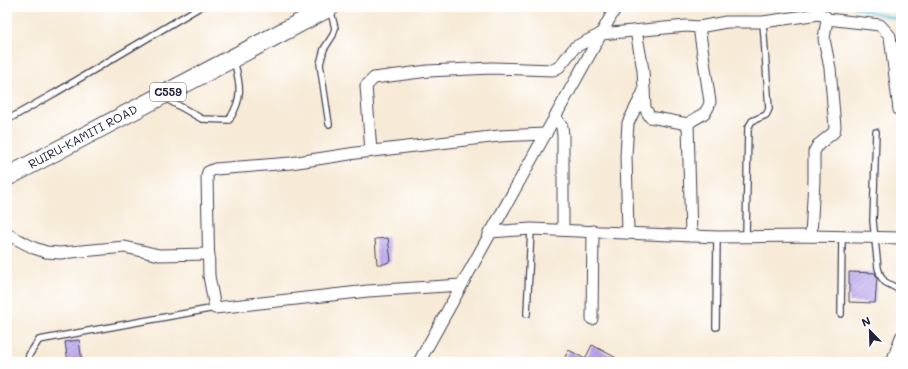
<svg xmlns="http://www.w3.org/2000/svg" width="908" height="369" font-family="Mali,sans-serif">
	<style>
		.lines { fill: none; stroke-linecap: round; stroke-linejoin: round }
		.stream { stroke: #61c6df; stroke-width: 3 }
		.building { fill: url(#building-hatch) }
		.service-casing { stroke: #424052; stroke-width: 8 }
		.minor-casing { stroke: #424052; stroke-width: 13 }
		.primary-casing { stroke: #424052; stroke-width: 20 }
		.service { stroke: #fff; stroke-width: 5.5 }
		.minor { stroke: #fff; stroke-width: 11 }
		.primary { stroke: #fff; stroke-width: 18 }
		.labels { text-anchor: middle; stroke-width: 3; stroke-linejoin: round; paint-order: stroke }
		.shield { fill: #fff; stroke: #646476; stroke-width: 1 }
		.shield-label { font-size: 11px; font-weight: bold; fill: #22223b }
		.street-label { font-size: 12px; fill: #22223b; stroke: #fff }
	</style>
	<defs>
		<pattern id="building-hatch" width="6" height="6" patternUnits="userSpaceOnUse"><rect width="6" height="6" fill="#b9a5ee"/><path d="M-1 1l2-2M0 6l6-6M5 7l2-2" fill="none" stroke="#9686c2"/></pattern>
	</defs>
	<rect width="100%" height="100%" fill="#fff"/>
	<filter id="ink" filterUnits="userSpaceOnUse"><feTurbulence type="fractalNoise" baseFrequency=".025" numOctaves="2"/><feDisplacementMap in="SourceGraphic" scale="8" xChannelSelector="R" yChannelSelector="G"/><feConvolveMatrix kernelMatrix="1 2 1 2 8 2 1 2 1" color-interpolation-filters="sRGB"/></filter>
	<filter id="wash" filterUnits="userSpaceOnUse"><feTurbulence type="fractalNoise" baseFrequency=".012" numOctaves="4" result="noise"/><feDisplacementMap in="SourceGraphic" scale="16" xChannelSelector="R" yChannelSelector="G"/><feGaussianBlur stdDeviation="0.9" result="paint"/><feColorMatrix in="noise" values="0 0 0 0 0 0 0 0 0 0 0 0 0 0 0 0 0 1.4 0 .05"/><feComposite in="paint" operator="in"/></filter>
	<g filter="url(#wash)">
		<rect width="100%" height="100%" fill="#f7ead6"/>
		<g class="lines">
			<!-- stream -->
			<polyline class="stream" points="854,7 901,20"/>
		</g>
		<g id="blocks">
			<!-- building -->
			<g class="building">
				<polygon points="388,238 391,261 384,264 377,264 375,239"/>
				<polygon points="849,272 875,273 877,278 875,303 849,302"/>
				<polygon points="79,340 82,362 68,362 65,342"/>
				<polygon points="592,345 624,362 562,362 569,350 585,359"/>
			</g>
		</g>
	</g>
	<g filter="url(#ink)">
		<use href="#blocks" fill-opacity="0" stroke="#424052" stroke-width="1"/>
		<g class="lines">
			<defs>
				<g id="service">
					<path d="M165 98 202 119 229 120C244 97 240 84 234 60"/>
					<polyline points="7,120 55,93 200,7"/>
					<polyline points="329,124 320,64 324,49 333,35 335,28 330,9"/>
					<polyline points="876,132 873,221 878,268 881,277 885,282 898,289"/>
					<polyline points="746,235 748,128 752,121 766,115 769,109 763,22"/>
					<polyline points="527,314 531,229"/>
					<polyline points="841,314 842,237"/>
					<polyline points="716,327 717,237"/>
					<polyline points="28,362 29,355 39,340 215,308"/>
				</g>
				<g id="minor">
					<polyline points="827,19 880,25 890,36 899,110"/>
					<polyline points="699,27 726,22 763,22 819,14 825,16 827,19 824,39 830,68 835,127 834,132 818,145 814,152 814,180 811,236"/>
					<polyline points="636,31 643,70 645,108 650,117 688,124"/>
					<polyline points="555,116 562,127 563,135 563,230"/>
					<path d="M371 151 366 86 374 78 428 71 492 68 553 70 559 67 575 47 601 34 686 26 699 27 710 102C706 118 698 114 688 124L691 236"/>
					<polyline points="489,232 531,229 717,237 811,236 901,238"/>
					<polyline points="628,232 626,156 628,123 644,91"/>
					<polyline points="7,234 34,248 46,252 60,253 125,247 159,255 209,254"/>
					<polyline points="461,285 368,291 215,308 209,276 207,176 208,172 215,169 291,163 356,153 499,136 546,134"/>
					<polyline points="592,319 593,231"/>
					<polyline points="419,362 616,7"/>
					<polyline points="892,362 901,337"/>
				</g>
				<polyline id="primary" points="7,177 330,7"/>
			</defs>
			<!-- service casing -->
			<use href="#service" class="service-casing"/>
			<!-- minor casing -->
			<use href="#minor" class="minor-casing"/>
			<!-- primary casing -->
			<use href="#primary" class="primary-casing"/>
			<!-- service -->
			<use href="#service" class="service"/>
			<!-- minor -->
			<use href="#minor" class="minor"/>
			<!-- primary -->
			<use href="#primary" class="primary"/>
		</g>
	</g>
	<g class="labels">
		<!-- shield labels -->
		<rect class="shield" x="150" y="83" width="36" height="18" rx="3"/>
		<g class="shield-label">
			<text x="168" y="96">C559</text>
		</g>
		<!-- street labels -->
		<g class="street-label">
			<text transform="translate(83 137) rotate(-28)" y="4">RUIRU-KAMITI ROAD</text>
		</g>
	</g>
	<!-- margin -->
	<rect width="908" height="369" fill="none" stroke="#fff" stroke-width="24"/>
	<!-- north arrow -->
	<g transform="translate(870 331) rotate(337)" stroke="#ffffff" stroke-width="3" paint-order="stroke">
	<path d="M0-3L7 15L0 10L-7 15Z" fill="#22223b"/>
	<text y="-6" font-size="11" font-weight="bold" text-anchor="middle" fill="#22223b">N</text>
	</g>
</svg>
